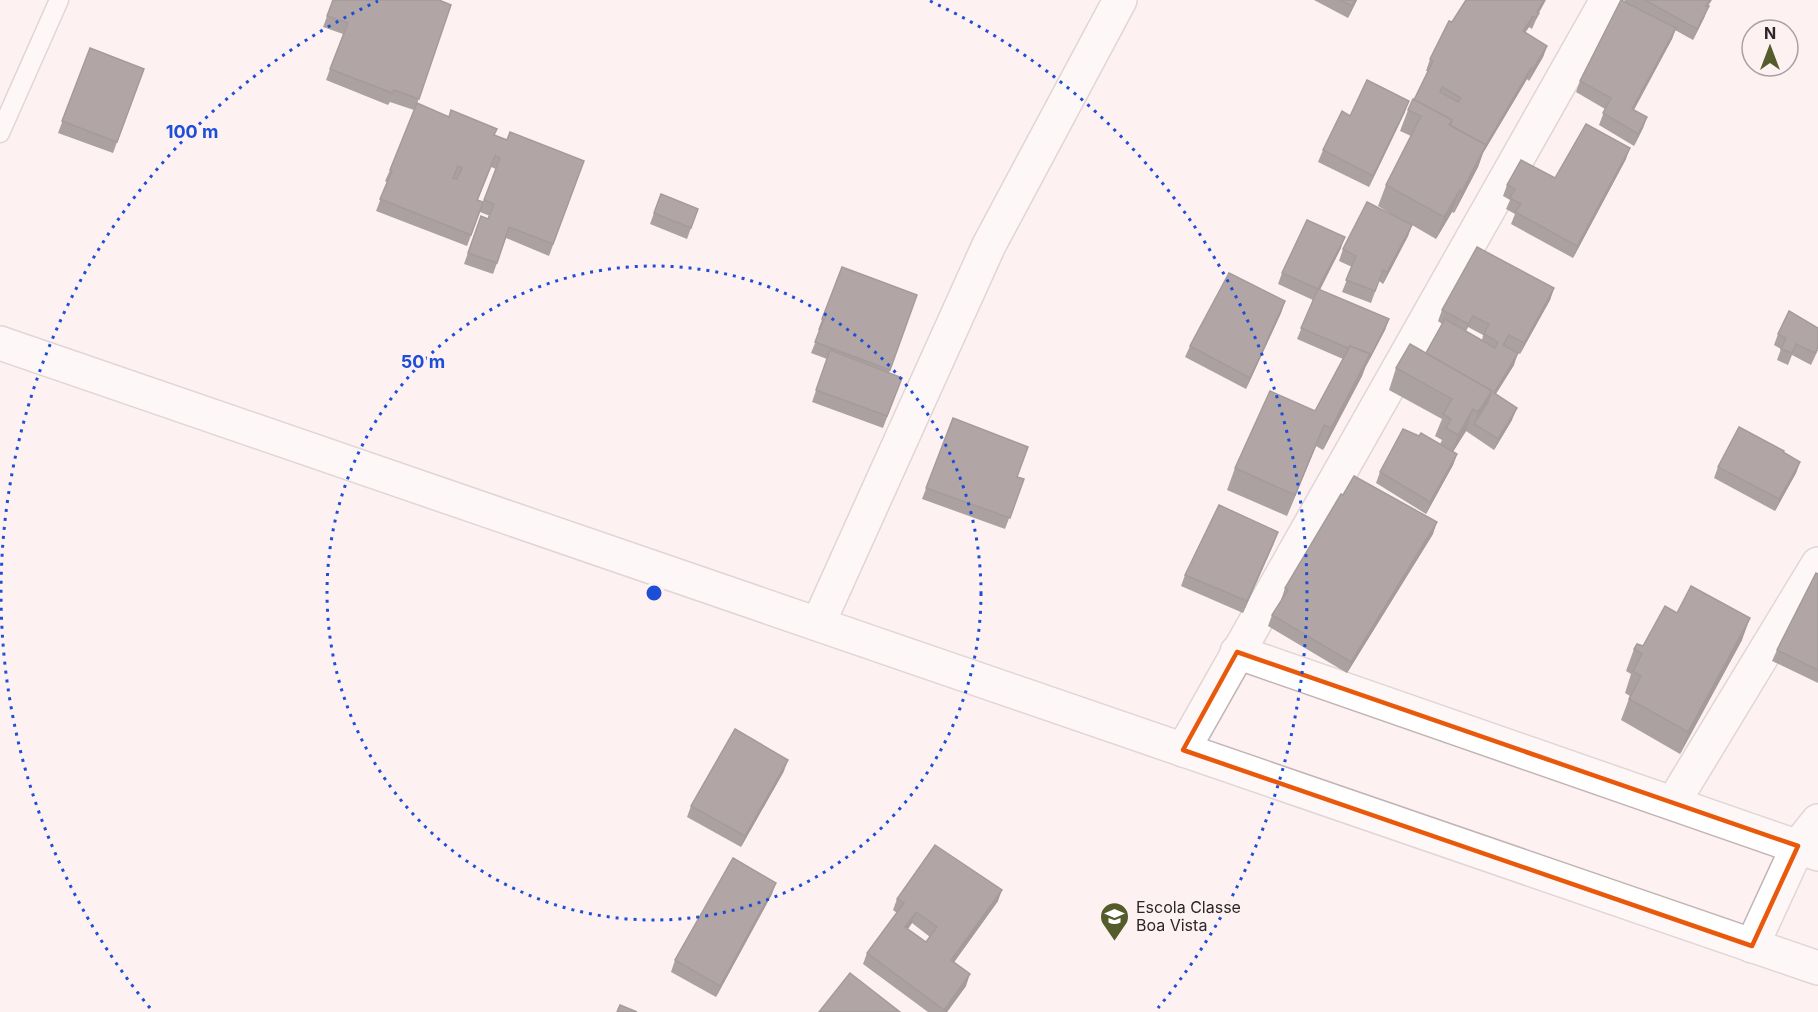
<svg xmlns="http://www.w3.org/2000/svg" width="1818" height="1012" font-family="Inter,sans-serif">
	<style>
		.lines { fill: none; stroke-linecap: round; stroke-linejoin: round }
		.lane-casing { stroke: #c2b3b4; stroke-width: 21 }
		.street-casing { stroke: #c2b3b4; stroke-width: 36 }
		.secondary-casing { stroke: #c2b3b4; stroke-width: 36 }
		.lane { stroke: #fff; stroke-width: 18 }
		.street { stroke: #fff; stroke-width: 33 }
		.secondary { stroke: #fff; stroke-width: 33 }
		.wall { fill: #4a403e; fill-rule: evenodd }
		.shaded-wall { fill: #3c3432 }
		.building { fill: #564a48; stroke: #3c3432; stroke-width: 1.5; fill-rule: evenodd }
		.marked { fill: none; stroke: #e8590c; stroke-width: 4.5; stroke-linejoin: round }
		.ring { fill: none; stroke: #1d4ed8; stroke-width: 3; stroke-dasharray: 3 6 }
		.labels { text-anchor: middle; stroke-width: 6; stroke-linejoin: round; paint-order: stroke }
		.poi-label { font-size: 16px; fill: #2c2627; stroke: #fef1f2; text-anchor: start }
		.centre { fill: #1d4ed8; stroke: #fef1f2; stroke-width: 3 }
		.ring-label { font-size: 18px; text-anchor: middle; font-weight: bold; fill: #1d4ed8; stroke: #fef1f2; stroke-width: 6; stroke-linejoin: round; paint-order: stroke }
	</style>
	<rect width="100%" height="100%" fill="#fef1f2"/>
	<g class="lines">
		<defs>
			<polyline id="lane" points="0,133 59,0"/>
			<g id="street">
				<polyline points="818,624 989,245 1120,0"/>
				<polyline points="1237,652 1818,854"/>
				<polyline points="1183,750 1607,0"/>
				<polyline points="1673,803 1818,564"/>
				<polyline points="1752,946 1798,846 1818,821"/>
			</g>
			<polyline id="secondary" points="0,343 1818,968"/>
		</defs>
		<!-- lane casing -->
		<use href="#lane" class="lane-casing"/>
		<!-- street casing -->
		<use href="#street" class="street-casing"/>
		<!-- secondary casing -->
		<use href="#secondary" class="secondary-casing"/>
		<!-- lane -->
		<use href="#lane" class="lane"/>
		<!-- street -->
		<use href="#street" class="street"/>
		<!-- secondary -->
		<use href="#secondary" class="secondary"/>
	</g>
	<!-- wall -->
	<g class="wall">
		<path d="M333 0 451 5 417 104 449 117 451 110 494 135 507 140 584 161 549 256 506 238 493 274 464 264 481 216 488 219 490 216 480 212 467 246 376 211 387 182 385 181 390 170 414 110 390 102 388 105 326 80 343 34 323 27ZM491 167 496 169 483 202 478 200Z"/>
		<polygon points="1314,0 1357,0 1348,18"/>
		<polygon points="1625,0 1712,0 1708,6 1704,18 1693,40 1675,30 1672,39 1634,110 1647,117 1643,128 1634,146 1599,125 1605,109 1576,92 1580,81"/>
		<polygon points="1539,13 1532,29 1529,27 1525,32 1547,46 1543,57 1529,81 1527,79 1483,153 1478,167 1454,213 1452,212 1436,239 1412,225 1408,236 1383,284 1379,281 1371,303 1342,292 1352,267 1339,261 1343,249 1393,215 1378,206 1386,185 1411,136 1400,131 1408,110 1414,100 1428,71 1426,71 1430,59 1452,22"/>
		<polygon points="90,48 144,69 113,153 58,133"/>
		<polygon points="1405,112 1369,187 1318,162 1323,150 1350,116"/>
		<polygon points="1626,159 1573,258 1511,224 1515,214 1506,209 1510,200 1503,196 1507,185 1555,178"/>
		<polygon points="698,209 687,239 650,224 654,213"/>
		<polygon points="1341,248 1320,290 1389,319 1385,330 1365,368 1362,376 1323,450 1316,446 1287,516 1227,490 1235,468 1315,411 1343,359 1297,339 1313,300 1278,284 1282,273"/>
		<polygon points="842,267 917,295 889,373 902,378 883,428 812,402 827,359 811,353 820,331 818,330"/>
		<path d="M1554 288 1550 300 1520 354 1509 348 1514 365 1496 394 1512 420 1494 450 1466 431 1453 452 1457 454 1453 465 1426 514 1376 483 1380 472 1419 436 1440 444 1442 440 1435 436 1442 419 1389 390 1396 368 1426 352 1442 324 1438 321 1442 310ZM1468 327 1483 335 1482 340 1466 331Z"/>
		<polygon points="1285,301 1281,313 1246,389 1185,357 1190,346"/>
		<polygon points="1778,334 1818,350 1811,365 1792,355 1788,365 1777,360 1781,349 1774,345"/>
		<polygon points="953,418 1017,477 1024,479 1005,529 922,499"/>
		<polygon points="1783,452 1800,462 1796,473 1775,511 1714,478 1718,467"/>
		<polygon points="1433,534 1347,673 1268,626 1272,615 1282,600 1281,600 1285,588"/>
		<polygon points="1274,543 1243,613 1181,586 1185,575"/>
		<polygon points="1818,574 1818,683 1772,661 1777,650"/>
		<polygon points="1677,613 1742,640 1680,754 1621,720 1630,696 1625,693 1631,674 1626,671 1634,649 1643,646"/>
		<polygon points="784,771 741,847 687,817 691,806"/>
		<polygon points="772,894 716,997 671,972 675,960"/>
		<path d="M897 899 998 901 954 962 966 986 947 1012H928L863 964 867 953 897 913 893 910ZM912 923 930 937 926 942 908 929Z"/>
	</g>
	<!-- shaded-wall -->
	<g class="shaded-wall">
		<polygon points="1355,0 1357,0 1348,18 1352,6"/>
		<polygon points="1544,0 1546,0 1536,18 1537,12"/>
		<polygon points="1709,6 1704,18 1693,40 1697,29"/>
		<polygon points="1533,16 1529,27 1519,42 1523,31"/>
		<polygon points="1676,28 1672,39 1628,120 1632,109"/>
		<polygon points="1547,46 1543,57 1529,81 1533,69"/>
		<polygon points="1531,68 1527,79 1483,153 1478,167 1454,213 1462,191 1483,149"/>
		<polygon points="1409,101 1405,112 1369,187 1373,176"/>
		<polygon points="1647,117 1643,128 1634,146 1638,134"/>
		<polygon points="1630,148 1626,159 1573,258 1577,246"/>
		<polygon points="1460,190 1452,212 1436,239 1444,217"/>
		<polygon points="1412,225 1408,236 1383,284 1387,272"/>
		<polygon points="1345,237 1341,248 1314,300 1318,289"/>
		<polygon points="1554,288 1550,300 1520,354 1524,343"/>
		<polygon points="1285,301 1281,313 1246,389 1250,378"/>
		<polygon points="1473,316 1468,327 1463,336 1468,324"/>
		<polygon points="1389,319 1385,330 1365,368 1370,357"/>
		<polygon points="1518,353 1514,365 1489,404 1494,393"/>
		<polygon points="1370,354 1362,376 1323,450 1331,428"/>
		<polygon points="1492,391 1484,413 1474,424 1478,412"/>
		<polygon points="1517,408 1512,420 1494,450 1498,439"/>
		<polygon points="1473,409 1466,431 1450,456 1458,435"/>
		<polygon points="1324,425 1316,446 1287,516 1295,495"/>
		<polygon points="1457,454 1453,465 1426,514 1430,502"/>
		<polygon points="1800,462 1796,473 1775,511 1779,499"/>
		<polygon points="1437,522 1433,534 1347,673 1351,662"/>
		<polygon points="1278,532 1274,543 1243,613 1247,601"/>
		<polygon points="1750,618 1742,640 1680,754 1688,732"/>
		<polygon points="788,760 784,771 741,847 745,836"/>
		<polygon points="776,883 772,894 716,997 720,986"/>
		<polygon points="1002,890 998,901 947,972 951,960"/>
		<polygon points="916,912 912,923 901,938 905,927"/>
		<polygon points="970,974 966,986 947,1012 943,1012"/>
	</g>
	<!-- building -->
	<g class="building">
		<polygon points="333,0 439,0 451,5 419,99 394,90 392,93 330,69 348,23 327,16"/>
		<polygon points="1339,0 1355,0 1352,6"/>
		<path d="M1466 0H1544L1537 12 1539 13 1536 18 1533 16 1523 31 1547 46 1533 69 1531 68 1486 145 1450 125 1452 120 1414 100 1433 61 1430 59 1449 21 1452 22ZM1442 87 1461 98 1458 102 1440 92Z"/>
		<polygon points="1621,0 1676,28 1632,109 1647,117 1638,134 1603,113 1611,98 1580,81"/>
		<polygon points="1645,0 1710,0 1706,6 1709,6 1697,29"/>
		<polygon points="90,48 144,69 117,142 62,121"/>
		<polygon points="1367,80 1409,101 1373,176 1323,150 1342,111 1350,116"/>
		<polygon points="1413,99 1452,120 1449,125 1486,145 1462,191 1460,190 1444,217 1386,185 1421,116 1408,110"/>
		<path d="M417 103 449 117 451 110 497 129 494 135 507 140 510 132 584 161 553 244 509 227 497 263 468 253 481 216 488 219 494 204 484 200 500 158 495 156 477 200 483 202 471 235 380 199 392 171 390 170ZM458 166 462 168 457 179 453 178Z"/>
		<polygon points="1586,124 1630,148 1577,246 1515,212 1521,204 1510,198 1515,189 1507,185 1521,160 1555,178"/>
		<polygon points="661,194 698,209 691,228 654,213"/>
		<polygon points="1367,202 1412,225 1387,272 1383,270 1375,291 1346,280 1356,256 1343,249"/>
		<polygon points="1307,220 1345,237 1318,289 1389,319 1370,357 1369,357 1370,354 1350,346 1348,348 1301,328 1318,289 1282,273"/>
		<polygon points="1477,247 1554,288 1524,343 1509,335 1503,345 1518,353 1494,393 1517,408 1498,439 1474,424 1488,402 1492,391 1426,353 1445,319 1495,348 1498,342 1484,334 1489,324 1473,316 1468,324 1442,310"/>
		<polygon points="842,267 917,295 890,370 815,342 824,319 822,319"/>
		<polygon points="1229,273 1285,301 1250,378 1190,346"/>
		<polygon points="1789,311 1818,328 1818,347 1815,353 1796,344 1792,353 1781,349 1786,338 1778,334"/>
		<polygon points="1410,344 1492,391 1478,412 1473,409 1458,435 1446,428 1451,419 1443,414 1452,399 1396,368"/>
		<polygon points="1350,346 1370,354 1331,428 1324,425 1295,495 1235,468 1270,391 1315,411"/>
		<polygon points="830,350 902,378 887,416 816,390"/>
		<polygon points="953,418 1028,447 1017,477 1024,479 1010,518 926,488"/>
		<polygon points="1739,427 1784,451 1783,452 1800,462 1779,499 1718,467"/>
		<polygon points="1403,429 1419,436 1421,433 1457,454 1430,502 1380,472"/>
		<polygon points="1354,476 1437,522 1351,662 1272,615 1288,590 1285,588 1341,494 1343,495"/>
		<polygon points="1219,505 1278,532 1247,601 1185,575"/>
		<polygon points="1816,573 1818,574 1818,670 1777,650"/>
		<polygon points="1691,586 1750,618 1688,732 1629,699 1641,676 1633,671 1642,654 1634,649 1637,644 1643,646 1665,606 1677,613"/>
		<polygon points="735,729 788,760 745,836 691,806"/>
		<path d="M935 845 1002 890 951 960 970 974 944 1010 867 953 904 903 897 899ZM916 912 937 927 926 942 905 927Z"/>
		<polygon points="733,858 776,883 720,986 675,960"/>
		<polygon points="850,973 900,1012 819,1012"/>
		<polygon points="620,1005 637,1012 617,1012"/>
	</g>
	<!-- marked area -->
	<path d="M0 0H1818V1012H0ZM1237 652 1798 846 1752 946 1183 750Z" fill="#fef1f2" fill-opacity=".55" fill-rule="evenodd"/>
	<path class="marked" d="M1237 652 1798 846 1752 946 1183 750Z"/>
	<!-- distance rings -->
	<g class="ring">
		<circle cx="654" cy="593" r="327"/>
		<path d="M150 1008A653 653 0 0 1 378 1M930 1A653 653 0 0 1 1158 1008"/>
	</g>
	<!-- icons -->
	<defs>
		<symbol id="school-pin" viewBox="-11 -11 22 30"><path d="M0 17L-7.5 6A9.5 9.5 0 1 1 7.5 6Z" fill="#545c2b" stroke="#fef1f2"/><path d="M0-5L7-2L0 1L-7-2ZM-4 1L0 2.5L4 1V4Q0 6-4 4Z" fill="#fff"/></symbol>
	</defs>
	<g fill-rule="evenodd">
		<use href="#school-pin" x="1098" y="900" width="33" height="45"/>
	</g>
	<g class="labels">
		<!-- poi labels -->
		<g class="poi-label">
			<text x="1136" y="913">Escola Classe<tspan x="1136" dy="18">Boa Vista</tspan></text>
		</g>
	</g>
	<circle cx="654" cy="593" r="9" class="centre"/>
	<g class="ring-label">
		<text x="192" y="138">100 m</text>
		<text x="423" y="368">50 m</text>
	</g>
	<!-- north arrow -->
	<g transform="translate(1770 48)"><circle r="28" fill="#fef1f2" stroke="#aaa0a1" stroke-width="1.5"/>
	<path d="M0-4.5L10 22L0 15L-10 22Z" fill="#545c2b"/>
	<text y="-9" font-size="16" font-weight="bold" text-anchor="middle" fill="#2c2627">N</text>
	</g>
</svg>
